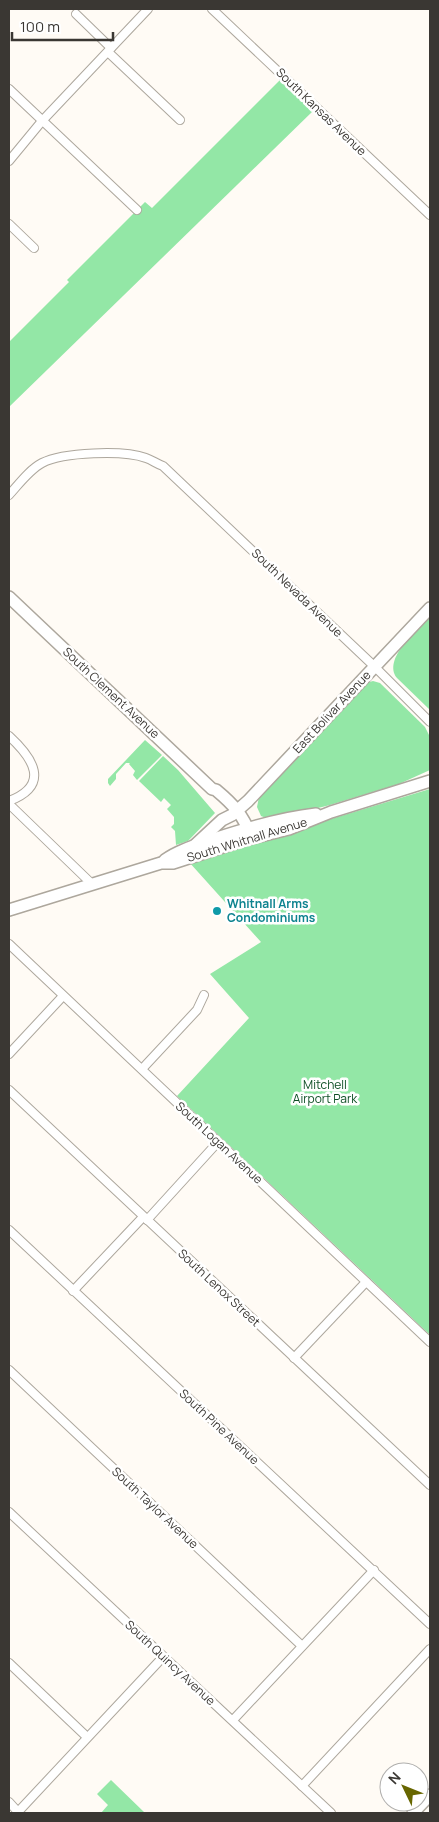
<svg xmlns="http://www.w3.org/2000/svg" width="439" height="1822" font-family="Manrope,sans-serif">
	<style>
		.green { fill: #93e7a6 }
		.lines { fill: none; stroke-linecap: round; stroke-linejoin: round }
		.street-casing { stroke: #ada79d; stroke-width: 10 }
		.secondary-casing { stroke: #ada79d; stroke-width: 14 }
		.street { stroke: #fff; stroke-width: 8 }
		.secondary { stroke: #fff; stroke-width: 11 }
		.culture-dot { fill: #0f9aa8; stroke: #fff; stroke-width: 2 }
		.labels { text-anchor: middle; stroke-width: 5; stroke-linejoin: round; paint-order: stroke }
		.street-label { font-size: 12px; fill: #3a3733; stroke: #fff }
		.culture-label { font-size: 12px; font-weight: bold; fill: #0d838f; stroke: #fff; text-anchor: start }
		.park-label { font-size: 12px; fill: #0e4f25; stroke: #fff }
	</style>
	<rect width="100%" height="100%" fill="#fffbf5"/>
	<!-- green -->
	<g class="green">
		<polygon points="280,80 313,111 9,407 9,342 69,282 67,280 145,202 152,208"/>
		<path d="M430 616V710L397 678C382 659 418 629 430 616Z"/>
		<polygon points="373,681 380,683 425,727 430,737 430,770 399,784 330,805 271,820 261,816 257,807 259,797 366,683"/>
		<polygon points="145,740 162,755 137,780 133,775 135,771 129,764 130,763 126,763 116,774 116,779 110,786 108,783 108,779"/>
		<polygon points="163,756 178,770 215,813 188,841 176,845 175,831 171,827 174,824 174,817 167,809 171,805 164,798 161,802 139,781"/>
		<polygon points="430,789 430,1335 177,1096 249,1018 210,974 261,942 189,862"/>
		<polygon points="111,1780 145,1813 101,1813 108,1805 97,1794"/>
	</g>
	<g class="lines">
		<defs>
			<g id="street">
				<polyline points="212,9 430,215"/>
				<polyline points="76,14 111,48"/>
				<polyline points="108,52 180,120"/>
				<polyline points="9,89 137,210"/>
				<polyline points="9,161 42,121 148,9"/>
				<polyline points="9,224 34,248"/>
				<path d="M9 495C19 484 29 470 42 463 63 452 124 450 146 458 152 460 157 464 163 466L375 667 430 722"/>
				<path d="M9 736C33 758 51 785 9 801"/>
				<polyline points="9,804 92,884"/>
				<polyline points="9,944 430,1342"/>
				<polyline points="9,1054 63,996"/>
				<polyline points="142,1069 197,1010 204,995"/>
				<polyline points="9,1090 430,1485"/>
				<polyline points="147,1220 218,1142"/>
				<polyline points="9,1230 430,1624"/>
				<polyline points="73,1291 143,1217"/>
				<polyline points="294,1358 366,1282"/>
				<polyline points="9,1370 302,1646"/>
				<polyline points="9,1512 331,1813"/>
				<polyline points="9,1663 87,1737"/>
				<polyline points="233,1720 374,1570"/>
				<polyline points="302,1786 430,1649"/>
				<polyline points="9,1802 18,1812"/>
				<polyline points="17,1813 163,1657"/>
			</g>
			<g id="secondary">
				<path d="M9 597 212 789 216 790C234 805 243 815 252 838"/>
				<polyline points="194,846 222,820 232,815 248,801 430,608"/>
				<path d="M165 860C179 850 197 845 214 839 247 828 281 818 316 814"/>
				<polyline points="9,910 161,863 173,863 244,840 289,829 331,812 430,781"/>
				<polyline points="413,1813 430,1795"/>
			</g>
		</defs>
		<!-- street casing -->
		<use href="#street" class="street-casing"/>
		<!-- secondary casing -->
		<use href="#secondary" class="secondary-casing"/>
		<!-- street -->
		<use href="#street" class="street"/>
		<!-- secondary -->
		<use href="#secondary" class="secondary"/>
	</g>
	<!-- markers -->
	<circle class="culture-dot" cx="217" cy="911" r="5"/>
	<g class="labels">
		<!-- street labels -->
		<g class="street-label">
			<text transform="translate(321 112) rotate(44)" y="4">South Kansas Avenue</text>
			<text transform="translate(297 593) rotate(44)" y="4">South Nevada Avenue</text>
			<text transform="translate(111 693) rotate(43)" y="4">South Clement Avenue</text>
			<text transform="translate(332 712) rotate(-47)" y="4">East Bolivar Avenue</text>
			<text transform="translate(247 840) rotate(-17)" y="4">South Whitnall Avenue</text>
			<text transform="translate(219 1143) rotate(43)" y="4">South Logan Avenue</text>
			<text transform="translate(219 1288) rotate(43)" y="4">South Lenox Street</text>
			<text transform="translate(219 1427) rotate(43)" y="4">South Pine Avenue</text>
			<text transform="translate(155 1508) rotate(43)" y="4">South Taylor Avenue</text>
			<text transform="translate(170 1663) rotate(43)" y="4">South Quincy Avenue</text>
		</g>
		<!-- culture labels -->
		<g class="culture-label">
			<text x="227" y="908">Whitnall Arms<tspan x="227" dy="14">Condominiums</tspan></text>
		</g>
		<!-- park labels -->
		<g class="park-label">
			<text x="325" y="1089">Mitchell<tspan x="325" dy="14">Airport Park</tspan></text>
		</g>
	</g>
	<!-- border -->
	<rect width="439" height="1822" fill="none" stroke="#3a3733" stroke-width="20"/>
	<!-- north arrow -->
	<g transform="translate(404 1787) rotate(313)"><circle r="24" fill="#ffffff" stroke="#b0afad"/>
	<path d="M0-4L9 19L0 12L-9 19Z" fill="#676600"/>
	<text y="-8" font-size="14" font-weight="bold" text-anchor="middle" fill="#3a3733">N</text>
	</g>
	<!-- scale -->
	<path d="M12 32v8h101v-8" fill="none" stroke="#3a3733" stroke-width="2.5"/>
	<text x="20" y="32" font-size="15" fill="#3a3733" stroke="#ffffff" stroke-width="4" paint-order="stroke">100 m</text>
</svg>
